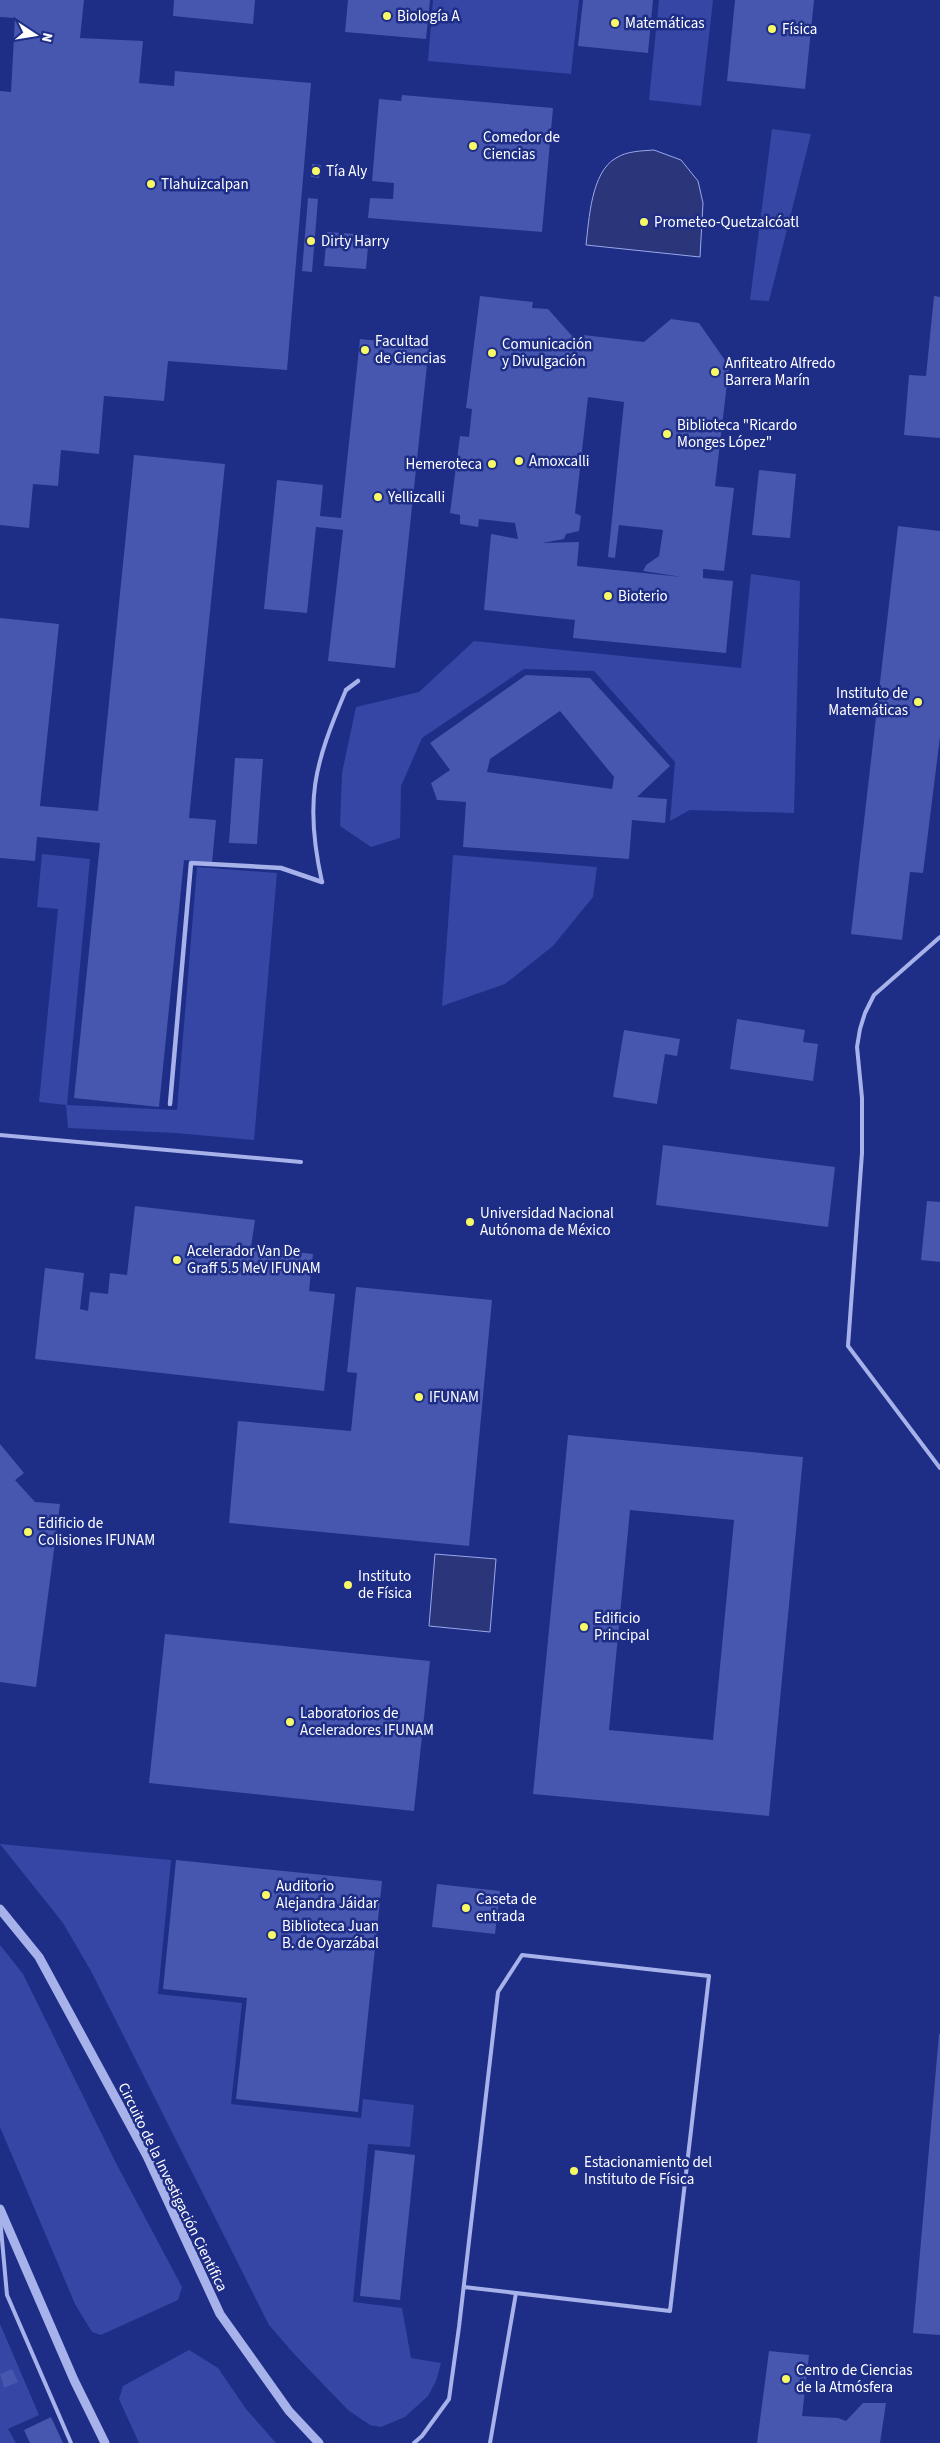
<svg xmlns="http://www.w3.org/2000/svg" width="940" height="2443" font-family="'Source Sans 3',sans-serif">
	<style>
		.green { fill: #3546a5 }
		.water { fill: #2b3579; stroke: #9aa8ec }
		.building { fill: #4756ae; fill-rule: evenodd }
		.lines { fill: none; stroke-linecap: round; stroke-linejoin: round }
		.service { stroke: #a7b1ea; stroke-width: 4 }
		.pedestrian { stroke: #a7b1ea; stroke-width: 4.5 }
		.tertiary { stroke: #a7b1ea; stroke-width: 9 }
		.poi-dot { fill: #f7f966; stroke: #1e2d86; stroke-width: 2 }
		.labels { text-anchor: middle; stroke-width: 5; stroke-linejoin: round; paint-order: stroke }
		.poi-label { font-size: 15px; fill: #fff; stroke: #1e2d86; text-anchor: start }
		.street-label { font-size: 15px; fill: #fff; stroke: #1e2d86 }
	</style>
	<rect width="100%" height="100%" fill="#1e2d86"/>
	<!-- green -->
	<g class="green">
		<polygon points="433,0 579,0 571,74 428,61"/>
		<polygon points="659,0 713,0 701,106 649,100"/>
		<polygon points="772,129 811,134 769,301 750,300"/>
		<polygon points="751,574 800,581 794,813 690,810 670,821 675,762 594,671 524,669 422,738 401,786 400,838 371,847 340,826 342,773 356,707 419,692 474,641 741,668"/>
		<polygon points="42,854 90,859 67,1105 177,1110 197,867 277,873 254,1140 175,1133 68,1128 66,1105 39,1102 58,909 37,907"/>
		<polygon points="453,855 597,867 593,897 553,946 505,984 442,1006"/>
		<polygon points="0,1844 171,1860 158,1994 242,2003 231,2104 361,2118 363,2099 414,2105 410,2147 368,2144 353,2302 402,2308 411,2358 441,2363 436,2381 428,2396 405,2417 381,2427 370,2425 348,2410 295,2355 269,2325 91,1971 63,1923"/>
		<polygon points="0,1945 23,1974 117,2165 182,2287 178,2300 101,2335 92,2332 75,2304 0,2127"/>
		<polygon points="0,2324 39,2415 8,2429 16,2443 0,2443"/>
		<polygon points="189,2350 218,2368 246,2409 276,2443 139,2443 119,2399 123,2386"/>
	</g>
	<!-- water -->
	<g class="water">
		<path d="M654 150 681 160 698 181 703 203 700 257 586 245C589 220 591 172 616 158 627 151 641 151 654 150Z"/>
		<polygon points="435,1554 496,1559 490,1632 429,1626"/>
	</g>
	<!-- building -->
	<g class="building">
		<polygon points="0,0 84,0 80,38 143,41 139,83 174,86 175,71 311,83 287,370 168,361 164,401 104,396 99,454 61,450 58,486 33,484 29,528 0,525 0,91 11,92 15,18 0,17"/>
		<polygon points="174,0 255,0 253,24 173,16"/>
		<polygon points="348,0 430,0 426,39 345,32"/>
		<polygon points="583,0 653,0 648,53 578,46"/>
		<polygon points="735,0 814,0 805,89 727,81"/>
		<polygon points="402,95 553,108 542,232 368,218 370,198 393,199 394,183 372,181 379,99 401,101"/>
		<polygon points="312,164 321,165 319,178 311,177"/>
		<polygon points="308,198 318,199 312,272 302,271"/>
		<polygon points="327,232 369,235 366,269 324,266"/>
		<path d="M480 296 533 302 532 308 548 309 582 347 583 335 644 342 671 319 699 323 729 366 715 486 734 488 724 571 703 569V578L733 581 726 653 573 638 575 620 484 610 491 534 518 539 515 523 479 519 478 527 460 524V515L450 513 460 436 469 437 472 409 466 408ZM588 397 624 402 608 557 615 558 619 525 663 530 659 556 646 565 643 571 682 577 577 566 579 542 542 543 564 539 566 534 579 531 581 516 575 513Z"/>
		<polygon points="934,296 940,297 940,438 904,435 909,375 926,376"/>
		<polygon points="360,339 429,346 395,668 328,661 343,530 316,527 307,613 264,609 277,480 323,485 320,516 341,518"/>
		<polygon points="134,455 225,464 189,818 216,820 212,863 184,860 159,1107 74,1098 100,843 37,837 35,861 0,858 0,618 59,624 40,806 98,811"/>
		<polygon points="759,470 796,474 790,538 752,535"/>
		<polygon points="898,526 940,531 940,737 923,873 910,872 902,940 851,934"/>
		<path d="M526 675 590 678 670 766 637 797 667 799 665 823 632 820 629 859 463 847 466 802 437 800 431 783 450 770 430 743ZM560 711 614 777 612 789 487 772 490 759Z"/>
		<polygon points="235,758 263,759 257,844 229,843"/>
		<polygon points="737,1019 805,1030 803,1042 818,1044 813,1081 730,1069"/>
		<polygon points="624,1030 680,1039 677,1056 665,1054 657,1104 613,1097"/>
		<polygon points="663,1145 835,1167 828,1227 656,1205"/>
		<polygon points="927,1201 940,1202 940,1262 921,1260"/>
		<polygon points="135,1206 255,1220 251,1247 313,1254 309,1291 335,1294 324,1391 35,1359 45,1268 84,1273 80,1309 88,1311 90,1292 108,1294 110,1273 127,1275"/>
		<polygon points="356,1287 492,1300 469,1546 229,1523 238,1421 351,1431 357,1373 347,1372"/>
		<path d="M568 1435 803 1457 769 1816 533 1794ZM630 1510 734 1520 713 1740 609 1730Z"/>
		<polygon points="0,1444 24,1473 15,1480 35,1502 60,1504 36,1687 0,1682"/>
		<polygon points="165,1634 430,1661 414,1811 149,1783"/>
		<polygon points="176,1860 382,1881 358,2112 236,2099 247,1998 163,1989"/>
		<polygon points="437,1884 500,1891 495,1934 432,1927"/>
		<polygon points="939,2034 940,2034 940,2335 913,2333"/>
		<polygon points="375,2150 415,2155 400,2300 360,2296"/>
		<polygon points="769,2351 809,2355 802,2416 838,2418 846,2421 863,2403 886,2403 880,2443 757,2443"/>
		<polygon points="12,2369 18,2382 4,2388 0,2374"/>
		<polygon points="51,2417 63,2443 30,2443 24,2430"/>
	</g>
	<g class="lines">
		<!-- service -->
		<g class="service">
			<path d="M322 882C304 801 314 765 346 690"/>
			<polyline points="940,937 874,995 865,1013 860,1029 857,1047 862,1098 862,1153 848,1346 940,1468"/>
			<polyline points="0,1135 301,1162"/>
			<polyline points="0,2218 7,2295 71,2443"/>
			<polyline points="414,2443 422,2436 449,2399 459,2327 498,1992 522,1955 709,1976 670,2311 464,2287"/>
			<polyline points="490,2443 516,2293"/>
		</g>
		<!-- pedestrian -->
		<g class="pedestrian">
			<polyline points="346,690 358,681"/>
			<polyline points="170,1104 191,863 281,868 322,882"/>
		</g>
		<!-- tertiary -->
		<g class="tertiary">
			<polyline points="0,1909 39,1957 147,2156 220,2314 289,2411 319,2443"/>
			<polyline points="0,2209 74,2380 105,2443"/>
		</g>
	</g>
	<!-- markers -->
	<g class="poi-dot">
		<circle cx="387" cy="16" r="5"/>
		<circle cx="615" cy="23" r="5"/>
		<circle cx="772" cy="29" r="5"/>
		<circle cx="473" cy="146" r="5"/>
		<circle cx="316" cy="171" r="5"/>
		<circle cx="151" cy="184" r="5"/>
		<circle cx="644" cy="222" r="5"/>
		<circle cx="311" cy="241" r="5"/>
		<circle cx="365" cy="350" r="5"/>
		<circle cx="492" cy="353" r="5"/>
		<circle cx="715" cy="372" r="5"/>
		<circle cx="667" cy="434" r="5"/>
		<circle cx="519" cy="461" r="5"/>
		<circle cx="492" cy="464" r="5"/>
		<circle cx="378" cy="497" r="5"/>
		<circle cx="608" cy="596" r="5"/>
		<circle cx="918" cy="702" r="5"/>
		<circle cx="470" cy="1222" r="5"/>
		<circle cx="177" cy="1260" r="5"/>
		<circle cx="419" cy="1397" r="5"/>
		<circle cx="28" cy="1532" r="5"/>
		<circle cx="348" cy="1585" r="5"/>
		<circle cx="584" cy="1627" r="5"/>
		<circle cx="290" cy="1722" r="5"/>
		<circle cx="266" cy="1895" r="5"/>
		<circle cx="466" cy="1908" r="5"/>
		<circle cx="272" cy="1935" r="5"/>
		<circle cx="574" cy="2171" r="5"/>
		<circle cx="786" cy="2379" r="5"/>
	</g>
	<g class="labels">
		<!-- poi labels -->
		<g class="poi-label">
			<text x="397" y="21">Biología A</text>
			<text x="625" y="28">Matemáticas</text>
			<text x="782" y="34">Física</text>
			<text x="483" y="142">Comedor de<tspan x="483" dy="17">Ciencias</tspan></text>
			<text x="326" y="176">Tía Aly</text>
			<text x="161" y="189">Tlahuizcalpan</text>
			<text x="654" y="227">Prometeo-Quetzalcóatl</text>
			<text x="321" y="246">Dirty Harry</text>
			<text x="375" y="346">Facultad<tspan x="375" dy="17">de Ciencias</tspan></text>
			<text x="502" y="349">Comunicación<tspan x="502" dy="17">y Divulgación</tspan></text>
			<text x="725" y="368">Anfiteatro Alfredo<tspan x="725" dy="17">Barrera Marín</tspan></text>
			<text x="677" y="430">Biblioteca "Ricardo<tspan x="677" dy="17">Monges López"</tspan></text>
			<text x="529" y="466">Amoxcalli</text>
			<text x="482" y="469" text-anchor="end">Hemeroteca</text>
			<text x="388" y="502">Yellizcalli</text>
			<text x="618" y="601">Bioterio</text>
			<text x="908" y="698" text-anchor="end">Instituto de<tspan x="908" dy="17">Matemáticas</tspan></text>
			<text x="480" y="1218">Universidad Nacional<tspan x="480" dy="17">Autónoma de México</tspan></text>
			<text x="187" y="1256">Acelerador Van De<tspan x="187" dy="17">Graff 5.5 MeV IFUNAM</tspan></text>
			<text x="429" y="1402">IFUNAM</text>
			<text x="38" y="1528">Edificio de<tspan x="38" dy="17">Colisiones IFUNAM</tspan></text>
			<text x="358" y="1581">Instituto<tspan x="358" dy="17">de Física</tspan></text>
			<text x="594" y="1623">Edificio<tspan x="594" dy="17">Principal</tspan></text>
			<text x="300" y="1718">Laboratorios de<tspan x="300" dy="17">Aceleradores IFUNAM</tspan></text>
			<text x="276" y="1891">Auditorio<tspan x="276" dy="17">Alejandra Jáidar</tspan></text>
			<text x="476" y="1904">Caseta de<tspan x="476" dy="17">entrada</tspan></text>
			<text x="282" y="1931">Biblioteca Juan<tspan x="282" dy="17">B. de Oyarzábal</tspan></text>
			<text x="584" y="2167">Estacionamiento del<tspan x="584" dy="17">Instituto de Física</tspan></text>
			<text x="796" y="2375">Centro de Ciencias<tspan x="796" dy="17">de la Atmósfera</tspan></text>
		</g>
		<!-- street labels -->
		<g class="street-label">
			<text transform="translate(173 2187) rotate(64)" y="5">Circuito de la Investigación Científica</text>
		</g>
	</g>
	<!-- north arrow -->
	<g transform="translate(35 35) rotate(102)" stroke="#1e2d86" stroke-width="4" paint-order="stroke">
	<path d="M0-4L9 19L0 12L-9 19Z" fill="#ffffff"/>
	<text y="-8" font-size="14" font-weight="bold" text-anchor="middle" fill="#ffffff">N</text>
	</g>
</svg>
